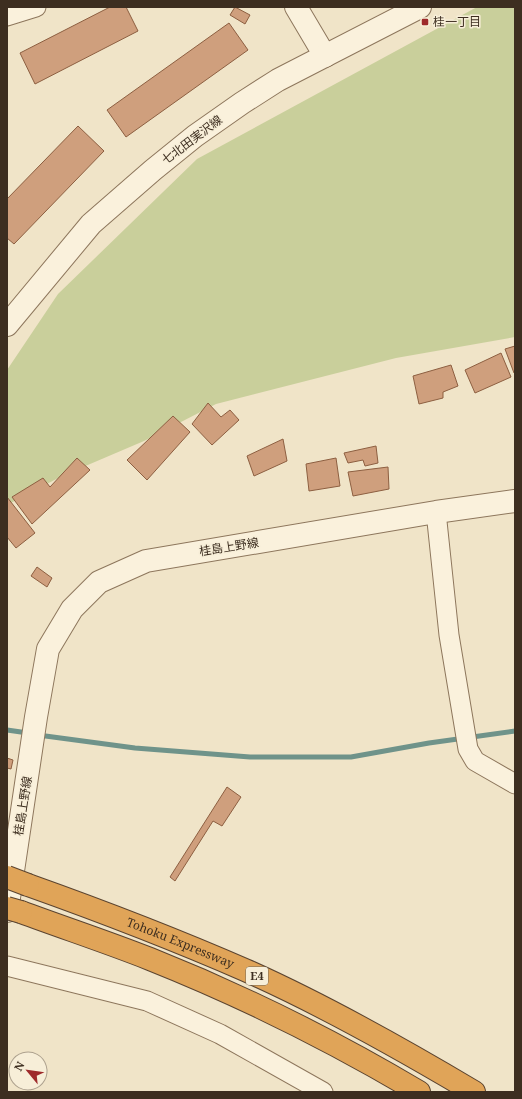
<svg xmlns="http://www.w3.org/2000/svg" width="522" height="1099" font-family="'Noto Serif','Noto Sans JP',serif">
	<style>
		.green { fill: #c9cf9b }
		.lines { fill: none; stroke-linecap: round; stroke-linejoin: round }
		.stream { stroke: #6f938a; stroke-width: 5 }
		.building { fill: #cf9f7d; stroke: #8d5f41 }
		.minor-casing { stroke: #8d765c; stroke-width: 21 }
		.tertiary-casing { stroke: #8d765c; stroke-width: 24 }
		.motorway-casing { stroke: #5b4430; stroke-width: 24 }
		.minor { stroke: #faf1dc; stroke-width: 19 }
		.tertiary { stroke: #faf1dc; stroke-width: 22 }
		.motorway { stroke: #e0a458; stroke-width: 22 }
		.motorway-bridge-casing { stroke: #5b4430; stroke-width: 24; stroke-linecap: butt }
		.motorway-bridge { stroke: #e0a458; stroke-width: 22 }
		.poi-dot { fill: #9e2a2b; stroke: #f7eed8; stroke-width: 1.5 }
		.labels { text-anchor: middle; stroke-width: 3; stroke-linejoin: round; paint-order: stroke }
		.shield { fill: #f7eed8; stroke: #756857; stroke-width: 1 }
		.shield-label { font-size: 11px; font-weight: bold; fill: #3d2e20 }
		.poi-label { font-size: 12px; fill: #3d2e20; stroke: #f7eed8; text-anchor: start }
		.street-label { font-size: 12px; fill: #3d2e20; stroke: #f7eed8 }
	</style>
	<rect width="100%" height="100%" fill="#f0e4c8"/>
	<!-- green -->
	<polygon class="green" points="477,7 515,7 515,337 396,358 216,404 144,441 62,476 7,505 7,370 58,294 197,159"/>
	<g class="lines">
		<!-- stream -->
		<g class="stream">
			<polyline points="7,730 28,733"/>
			<polyline points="38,735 135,748 250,757 351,757 429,743 515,731"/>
		</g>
	</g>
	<!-- building -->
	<g class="building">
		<polygon points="110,7 126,7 138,31 35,84 20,53"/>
		<polygon points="235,7 250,15 245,24 230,15"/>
		<polygon points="229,23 248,50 126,137 107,110"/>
		<polygon points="78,126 104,151 14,244 7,238 7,199"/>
		<polygon points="515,346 515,373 514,373 505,349"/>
		<polygon points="501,353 511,377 475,393 465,370"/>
		<polygon points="451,365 458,386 443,392 443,398 419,404 413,376"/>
		<polygon points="208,403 221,417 230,410 239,420 212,445 192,424"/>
		<polygon points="173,416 190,432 147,480 127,460"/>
		<polygon points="283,439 287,461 254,476 247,456"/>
		<polygon points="376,446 378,463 365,466 363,460 348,463 344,453"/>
		<polygon points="77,458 90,470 32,524 12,497 43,478 50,487"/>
		<polygon points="336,458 340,486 309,491 306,464"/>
		<polygon points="388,467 389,489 353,496 348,472"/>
		<polygon points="7,497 35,533 16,548 7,537"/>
		<polygon points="37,567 52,578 47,587 31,576"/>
		<polygon points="7,758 13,760 11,769 7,768"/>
		<polygon points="227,787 241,797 222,826 213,821 175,881 170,877"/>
	</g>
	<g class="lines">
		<defs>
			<g id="minor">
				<polyline points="7,16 36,7"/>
				<polyline points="436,512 449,635 468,749 475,761 515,784"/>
				<polyline points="7,966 147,1001 220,1034 323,1092"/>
			</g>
			<g id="tertiary">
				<polyline points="296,7 325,56"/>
				<polyline points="7,325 91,224 153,170 195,136 242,103 278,80 420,7"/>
				<polyline points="7,911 36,717 48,649 72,609 99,582 146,561 436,512 515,501"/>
			</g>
			<g id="motorway">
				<path id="s1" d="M28 885C101 911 174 939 245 970 324 1005 400 1048 474 1092"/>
				<path d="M21 912C64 928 107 942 150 959 243 996 333 1041 419 1092"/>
			</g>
		</defs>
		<!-- minor casing -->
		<use href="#minor" class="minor-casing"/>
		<!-- tertiary casing -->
		<use href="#tertiary" class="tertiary-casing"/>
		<!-- motorway casing -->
		<use href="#motorway" class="motorway-casing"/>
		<!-- minor -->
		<use href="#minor" class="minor"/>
		<!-- tertiary -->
		<use href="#tertiary" class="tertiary"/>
		<!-- motorway -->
		<use href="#motorway" class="motorway"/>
		<defs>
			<g id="motorway-bridge">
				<polyline points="7,877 28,885"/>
				<polyline points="7,908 21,912"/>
			</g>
		</defs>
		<!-- motorway-bridge casing -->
		<use href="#motorway-bridge" class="motorway-bridge-casing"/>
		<!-- motorway-bridge -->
		<use href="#motorway-bridge" class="motorway-bridge"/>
	</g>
	<!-- markers -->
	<rect class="poi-dot" x="421" y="18" width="8" height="8" rx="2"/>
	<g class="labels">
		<!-- shield labels -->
		<rect class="shield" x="246" y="967" width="22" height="18" rx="3"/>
		<g class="shield-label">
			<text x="257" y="980">E4</text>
		</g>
		<!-- poi labels -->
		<g class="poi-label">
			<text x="433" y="26">桂一丁目</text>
		</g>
		<!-- street labels -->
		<g class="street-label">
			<text transform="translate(192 140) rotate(-37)" y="4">七北田実沢線</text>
			<text transform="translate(229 547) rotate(-9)" y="4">桂島上野線</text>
			<text transform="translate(23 806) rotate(-81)" y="4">桂島上野線</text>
			<text dy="4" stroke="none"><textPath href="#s1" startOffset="163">Tohoku Expressway</textPath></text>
		</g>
	</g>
	<!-- border -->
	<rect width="522" height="1099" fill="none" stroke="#3d2e20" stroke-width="16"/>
	<!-- north arrow -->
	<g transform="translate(28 1071) rotate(299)"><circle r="19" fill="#f7eed8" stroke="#ada18e"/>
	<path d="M0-3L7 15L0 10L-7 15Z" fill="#9e2a2b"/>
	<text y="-6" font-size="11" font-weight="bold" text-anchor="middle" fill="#3d2e20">N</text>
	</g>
</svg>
